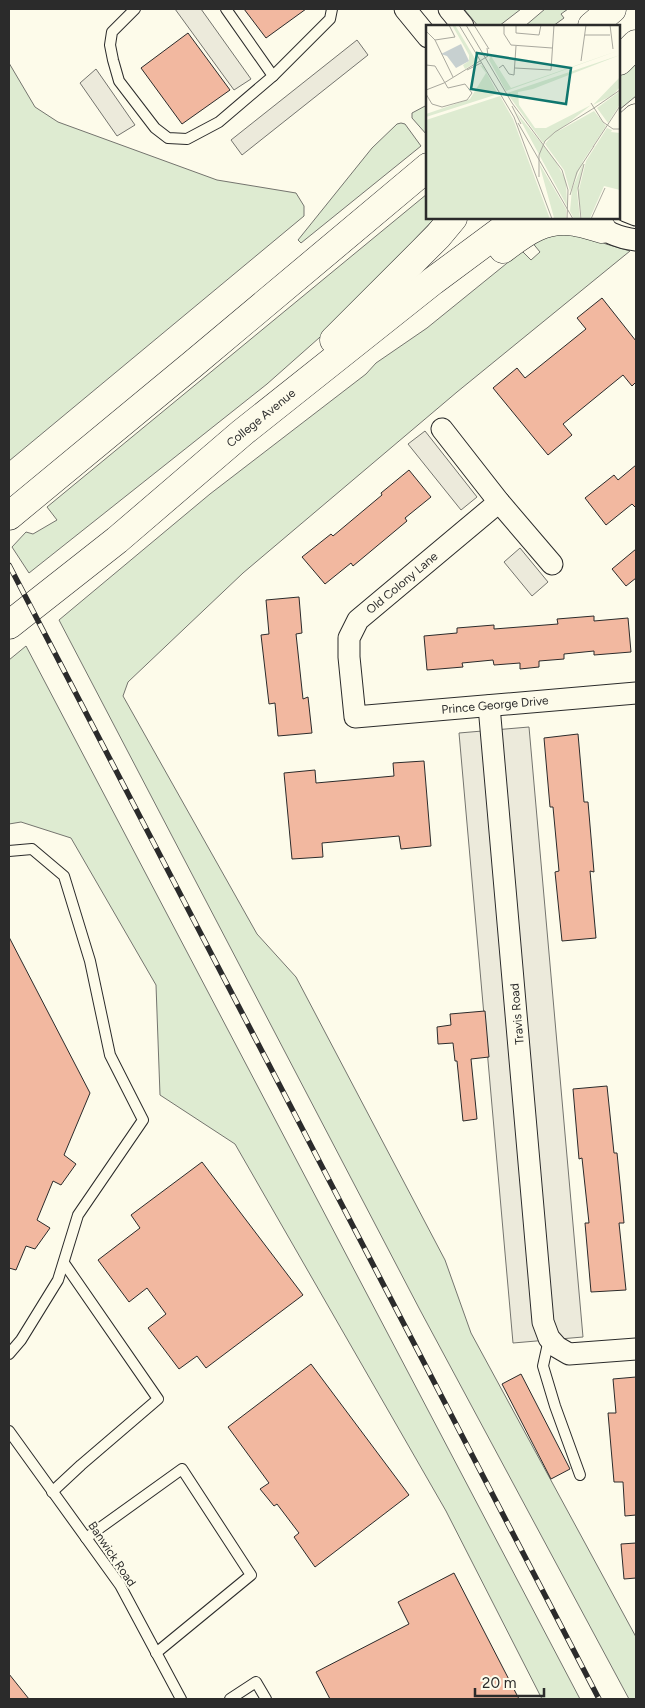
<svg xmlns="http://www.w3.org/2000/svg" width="645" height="1708" font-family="Figtree,sans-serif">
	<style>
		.green { fill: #deebd1; stroke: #74746e }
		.parking { fill: #eceadb; stroke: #74746e }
		.building { fill: #f2b8a0; stroke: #2b2b2b }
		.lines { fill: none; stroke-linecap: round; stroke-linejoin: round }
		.lane-casing { stroke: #2b2b2b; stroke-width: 12 }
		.street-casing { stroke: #2b2b2b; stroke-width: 23 }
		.highway-casing { stroke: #2b2b2b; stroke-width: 29 }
		.lane { stroke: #fdfbea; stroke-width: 10 }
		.street { stroke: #fdfbea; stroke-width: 21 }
		.highway { stroke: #fdfbea; stroke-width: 28 }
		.rail-casing { stroke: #2b2b2b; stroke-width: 5.5 }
		.rail { stroke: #fdfbea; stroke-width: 4; stroke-dasharray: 11; stroke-linecap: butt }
		.labels { text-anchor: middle; stroke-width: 4; stroke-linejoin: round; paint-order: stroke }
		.street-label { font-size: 12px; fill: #2b2b2b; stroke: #fdfbea }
		.inset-road { fill: none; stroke: #a9a89e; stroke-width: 1 }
		.view { fill: #0f766e; fill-opacity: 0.15; stroke: #0f766e; stroke-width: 2.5 }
		.inset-edge { fill: none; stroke: #2b2b2b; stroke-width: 2.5 }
	</style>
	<rect width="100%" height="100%" fill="#fdfbea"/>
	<!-- green -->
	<g class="green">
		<polygon points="464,9 521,9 499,26 478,26"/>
		<polygon points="545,9 568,9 561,14 564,18 553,26 525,26"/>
		<polygon points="636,57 636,96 619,110 619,74"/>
		<polygon points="9,63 35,107 58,122 217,180 296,193 304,206 304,216 9,461"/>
		<polygon points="427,105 427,135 412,118 412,113"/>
		<polygon points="401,123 405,124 421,146 301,243 298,240 372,148 397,124"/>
		<polygon points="427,194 428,218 435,218 328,330 267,384 29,573 12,547 26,532 33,534 57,520 47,507"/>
		<polygon points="546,233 584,234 606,244 630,251 457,392 243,573 128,682 123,696 257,934 296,977 445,1260 471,1333 636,1637 636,1699 629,1699 420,1310 59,620 210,494 366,374 376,363 427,328 522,251 531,260 540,252 531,241"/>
		<polygon points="26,646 580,1699 542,1699 446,1511 235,1144 160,1095 156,985 71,838 21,822 9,824 9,660"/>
	</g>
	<!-- parking -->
	<g class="parking">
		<polygon points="175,9 201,9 251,79 234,90"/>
		<polygon points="357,40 368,55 242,155 231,140"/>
		<polygon points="96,69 135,125 117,136 80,83"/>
		<polygon points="425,431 477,497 461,510 408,444"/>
		<polygon points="520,548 548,582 532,596 504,562"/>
		<polygon points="529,727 583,1337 513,1343 459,733"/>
	</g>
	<!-- building -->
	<g class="building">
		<polygon points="244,9 306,9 266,38"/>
		<polygon points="188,33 230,90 182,124 141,68"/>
		<polygon points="602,298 636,341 636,382 632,386 623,375 563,424 572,435 548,455 493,388 517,368 525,378 586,329 577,318"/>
		<polygon points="636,465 636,508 632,504 606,525 585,498 614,475 618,480"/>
		<polygon points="409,470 431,497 405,518 407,521 353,566 351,563 325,584 302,557 331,534 333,536 382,495 381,493"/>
		<polygon points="636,549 636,578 626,586 612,569"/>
		<polygon points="299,597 302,633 296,634 303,699 308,697 312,733 278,736 275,703 269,704 261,635 269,634 266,600"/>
		<polygon points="594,616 594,621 628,618 631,652 594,655 594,651 564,654 564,659 539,661 539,667 520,669 520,663 494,665 493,660 462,663 463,667 427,670 424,636 457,633 457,628 494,625 494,629 558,624 557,619"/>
		<polygon points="578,734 584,802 588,802 594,872 590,871 596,938 562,941 555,872 559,871 553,807 550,807 544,738"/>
		<polygon points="424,761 431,846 401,849 399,836 322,843 323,857 292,859 284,773 315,770 316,783 394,776 393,763"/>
		<polygon points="9,937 90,1093 64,1155 76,1164 61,1185 53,1181 37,1220 50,1228 35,1249 26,1246 16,1270 9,1268"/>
		<polygon points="485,1011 489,1057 471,1059 477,1119 463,1121 457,1061 455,1061 453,1043 438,1044 437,1027 451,1025 450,1014"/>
		<polygon points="607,1086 614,1153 617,1153 624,1223 619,1223 626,1290 591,1292 585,1223 589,1223 582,1158 579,1159 573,1089"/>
		<polygon points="202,1162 303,1295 206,1368 197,1356 179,1369 148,1328 166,1314 147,1288 129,1302 98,1260 140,1228 131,1215"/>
		<polygon points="311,1364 409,1495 315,1567 294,1537 299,1533 277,1504 274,1506 260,1489 269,1483 228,1427"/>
		<polygon points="521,1374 570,1469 551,1479 502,1384"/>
		<polygon points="636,1377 636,1515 625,1516 623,1482 614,1482 608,1413 616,1413 613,1379"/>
		<polygon points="636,1543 636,1578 624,1579 621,1544"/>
		<polygon points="454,1573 519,1699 330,1699 316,1672 409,1624 398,1602"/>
		<polygon points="9,1674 29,1699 9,1699"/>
	</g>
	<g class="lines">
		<defs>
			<g id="lane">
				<polyline points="135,9 112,32 110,45 113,60 119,81 155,128 168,138 187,139 219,122 273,76 330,19 332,9"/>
				<polyline points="226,9 273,76"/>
				<polyline points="9,851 32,849 64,876 90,961 110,1055 143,1120 78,1215 58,1280 21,1340 9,1354"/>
				<polyline points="549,1339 543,1366 555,1406 580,1475"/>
				<polyline points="9,1431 120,1585 181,1699"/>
				<polyline points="52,1492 81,1465 158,1399 64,1263"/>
				<polyline points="86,1538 182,1469 251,1575 156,1653"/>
				<polyline points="230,1699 256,1682 266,1699"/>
			</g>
			<g id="street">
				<polyline points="405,9 428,37"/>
				<polyline points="449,9 463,26"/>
				<polyline points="619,205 626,211 636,215"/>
				<path d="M591 219C604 232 619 238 636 240"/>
				<polyline points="442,429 499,502 358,620 349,638 349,657 355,717 636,693"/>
				<polyline points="499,502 552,564"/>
				<polyline points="489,706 543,1322 549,1338 557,1347 569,1354 636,1349"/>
			</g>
			<g id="highway">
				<polyline points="592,26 612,9"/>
				<polyline points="619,61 636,44"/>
				<polyline points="619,133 636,118"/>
				<path d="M636 141C623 164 617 176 636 199"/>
				<path d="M503 249C525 232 545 217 575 222 584 223 593 227 602 229"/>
				<polyline points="334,340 438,236 453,218"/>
				<polyline points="9,516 193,364 428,167"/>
				<polyline points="9,625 117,540 243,432 433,281 518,218"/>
			</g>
		</defs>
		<!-- lane casing -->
		<use href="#lane" class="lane-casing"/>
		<!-- street casing -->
		<use href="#street" class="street-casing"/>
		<!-- highway casing -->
		<use href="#highway" class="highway-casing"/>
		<!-- lane -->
		<use href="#lane" class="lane"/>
		<!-- street -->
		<use href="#street" class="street"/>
		<!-- highway -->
		<use href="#highway" class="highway"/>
		<defs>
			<polyline id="rail" points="9,565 599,1699"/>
		</defs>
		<!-- rail casing -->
		<use href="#rail" class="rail-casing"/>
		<!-- rail -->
		<use href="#rail" class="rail"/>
	</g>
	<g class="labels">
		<!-- street labels -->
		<g class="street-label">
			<text transform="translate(261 418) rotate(-39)" y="4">College Avenue</text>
			<text transform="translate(402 583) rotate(-40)" y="4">Old Colony Lane</text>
			<text transform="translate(495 705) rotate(-5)" y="4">Prince George Drive</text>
			<text transform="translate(517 1014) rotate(-95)" y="4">Travis Road</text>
			<text transform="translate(112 1554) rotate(56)" y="4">Banwick Road</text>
		</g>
	</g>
	<!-- overview -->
	<g transform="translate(426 25)">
		<rect width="194" height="194" fill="#fdfbea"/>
		<path d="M26 0H29L51 37 39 44 37 40 43 36V30ZM194 25 80 66 63 35 65 31 85 63ZM194 30 107 64 92 67 93 80 109 103H120L165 80 117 118 81 68ZM54 40 57 41 72 69 0 92V89L44 74 60 48ZM194 52V62L187 70 167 80ZM194 66V79L182 98 171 83ZM74 71 87 94 124 194 0 193V95ZM168 86 180 101 157 136 144 166 138 145 119 119 127 109ZM90 87 129 135 140 156 141 181ZM181 103 186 105 185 107 194 108V165L178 161 164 193 156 194 152 169 160 136ZM158 136 151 167 154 193 148 194 144 186 146 164ZM113 138 140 184V193H128Z" fill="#deebd1"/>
		<path d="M35 19 43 36 30 43 21 31 15 29Z" fill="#c7d0d0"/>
		<path class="inset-road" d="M33 0 88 92 126 194M40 0 86 78 136 145 142 165 141 194M48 0 63 24M78 0V9L85 20 126 23M90 0V8L113 10 115 0M184 0 187 24M0 6 9 15 27 52M159 10H184M9 15 29 12 23 0M155 36 160 0M0 40 9 41 22 63 39 59 46 68 41 75 16 82 6 79 0 69M73 43 77 40 83 49 88 50 90 21M89 43 125 45 128 0M41 45 55 38M0 65 18 58 62 31 61 23M165 78 177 97 187 104H194M86 81 95 99M168 83 194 65M92 98 147 194M167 122 194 81M113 152V130L119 116 129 107 168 83M144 170 151 147 168 121M155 194 152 163 158 139M165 194 179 163"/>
		<path class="view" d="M51 28 145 43 140 79 45 64Z"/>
		<rect width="194" height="194" class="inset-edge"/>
	</g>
	<!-- border -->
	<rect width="645" height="1708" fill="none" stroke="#2b2b2b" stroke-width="20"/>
	<!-- scale -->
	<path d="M475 1688v8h69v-8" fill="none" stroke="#2b2b2b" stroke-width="2.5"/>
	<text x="482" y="1688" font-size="15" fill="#2b2b2b" stroke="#fdfbea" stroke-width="4" paint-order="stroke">20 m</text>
</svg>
